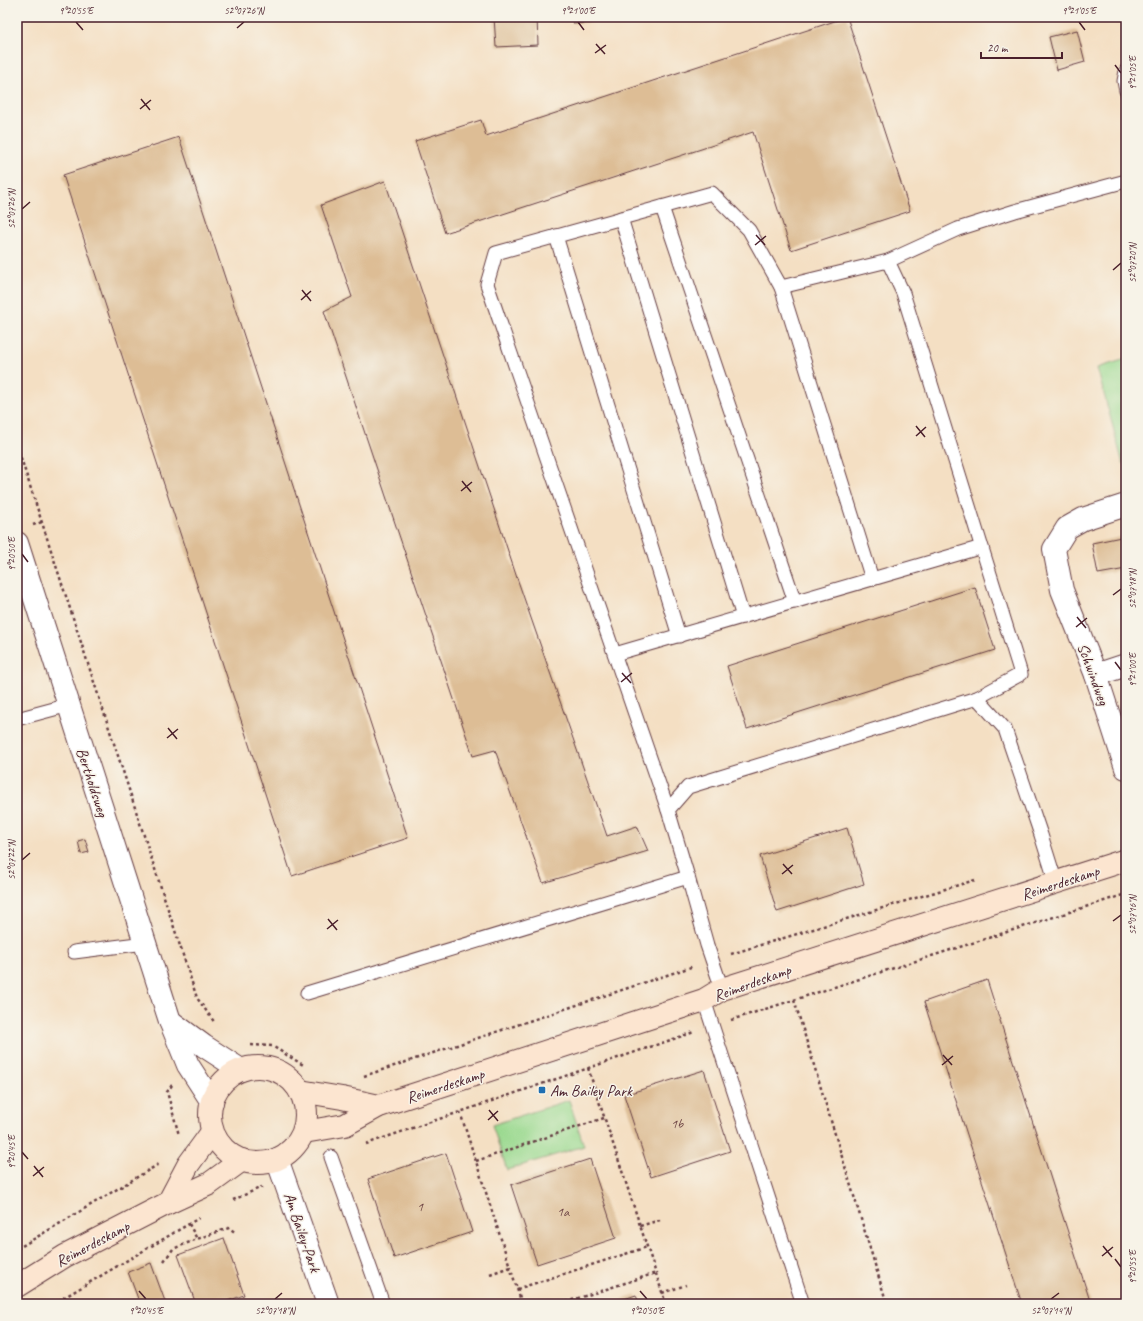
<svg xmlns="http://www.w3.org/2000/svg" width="1143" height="1321" font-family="Caveat,sans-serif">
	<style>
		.green { fill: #9ad98f; stroke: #727c5d }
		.building { fill: #ddbd95 }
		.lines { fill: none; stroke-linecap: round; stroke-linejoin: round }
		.lane-casing { stroke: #643c42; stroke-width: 15 }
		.street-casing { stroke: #643c42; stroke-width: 24 }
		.secondary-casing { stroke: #643c42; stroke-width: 24 }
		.path { stroke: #643c42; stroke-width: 2.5; stroke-dasharray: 3 3; stroke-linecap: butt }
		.lane { stroke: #fff; stroke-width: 13 }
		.street { stroke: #fff; stroke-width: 22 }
		.secondary { stroke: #fce5d0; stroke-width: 22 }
		.ticks { fill: none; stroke: #4a1f2b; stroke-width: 1.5 }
		.poi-dot { fill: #1f6fb2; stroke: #f7f3e8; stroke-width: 1.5 }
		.labels { text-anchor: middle; stroke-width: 3; stroke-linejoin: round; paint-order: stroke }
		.number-label { font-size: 14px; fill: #6f4646 }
		.street-label { font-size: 16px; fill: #4a1f2b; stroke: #f7f3e8 }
		.poi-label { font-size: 16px; fill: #4a1f2b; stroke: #f7f3e8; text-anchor: start }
		.neatline { fill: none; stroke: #4a1f2b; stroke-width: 1.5 }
		.ticks-label { font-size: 10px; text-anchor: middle; fill: #4a1f2b }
	</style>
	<rect width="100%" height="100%" fill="#f7f3e8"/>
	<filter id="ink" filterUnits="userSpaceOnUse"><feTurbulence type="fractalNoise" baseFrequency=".025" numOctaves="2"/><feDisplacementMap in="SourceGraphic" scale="8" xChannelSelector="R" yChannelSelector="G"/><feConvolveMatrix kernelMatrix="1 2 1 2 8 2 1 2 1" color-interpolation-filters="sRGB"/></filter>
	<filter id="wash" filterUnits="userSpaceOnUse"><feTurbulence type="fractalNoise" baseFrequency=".012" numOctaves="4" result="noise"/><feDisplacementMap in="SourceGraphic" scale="16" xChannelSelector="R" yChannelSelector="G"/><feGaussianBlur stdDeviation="0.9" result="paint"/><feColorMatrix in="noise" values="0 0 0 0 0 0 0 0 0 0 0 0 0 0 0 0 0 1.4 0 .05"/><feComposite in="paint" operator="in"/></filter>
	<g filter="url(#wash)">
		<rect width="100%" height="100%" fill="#f4dfc3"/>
		<!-- green -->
		<g class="green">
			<polygon points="1126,359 1126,463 1123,464 1097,368"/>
			<polygon points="569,1100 584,1146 507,1170 492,1125"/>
		</g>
		<g id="blocks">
			<!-- building -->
			<g class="building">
				<polygon points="494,17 537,17 538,45 496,47"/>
				<polygon points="573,17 621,17 621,18 574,24"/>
				<polygon points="847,17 910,211 791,250 753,132 445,233 415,141 481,120 486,136"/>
				<polygon points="1077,30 1085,62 1057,70 1049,37"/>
				<polygon points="179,137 408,838 292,876 63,175"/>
				<polygon points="385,181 517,578 607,836 637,826 648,851 543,883 495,750 473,756 324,311 352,297 321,205"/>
				<polygon points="1126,536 1126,569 1098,574 1092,543"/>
				<polygon points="975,587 995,650 747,729 727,666"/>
				<polygon points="847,828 864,884 777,912 760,856"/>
				<polygon points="85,839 89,852 81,854 78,841"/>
				<polygon points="987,980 1091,1304 1022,1304 924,1002"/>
				<polygon points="704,1070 730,1151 651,1177 624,1095"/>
				<polygon points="446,1153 472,1232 394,1258 368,1179"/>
				<polygon points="590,1159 616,1238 537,1264 511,1185"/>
				<polygon points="224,1238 244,1295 219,1304 196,1304 178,1255"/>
				<polygon points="151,1263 166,1304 140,1304 128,1272"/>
				<polygon points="636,1295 639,1304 609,1304"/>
				<polygon points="779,1298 781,1304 763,1304"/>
			</g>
		</g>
	</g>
	<g filter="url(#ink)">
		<use href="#blocks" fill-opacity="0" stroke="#643c42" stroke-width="1"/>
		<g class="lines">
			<defs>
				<g id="lane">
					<polyline points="1126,71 1124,81 1126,91"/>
					<polyline points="662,207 795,602"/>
					<polyline points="621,218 743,617"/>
					<polyline points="556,236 679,636"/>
					<polyline points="888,261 958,229 1015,211 1126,181"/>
					<polyline points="781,287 872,579"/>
					<polyline points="615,654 982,547"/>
					<polyline points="17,719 69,705"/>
					<polyline points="668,810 487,284 496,253 712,193 749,230 781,287 888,261 903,293 1021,674 977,698"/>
					<polyline points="688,877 668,810 688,787 977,698 1005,729 1041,835 1056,883"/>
					<polyline points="74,952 145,943"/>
					<polyline points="307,993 688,877 707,945 722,989"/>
					<polyline points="704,1000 803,1304"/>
					<polyline points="331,1157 383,1304"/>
				</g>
				<g id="street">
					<polyline points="1126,505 1083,519 1067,528 1054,549 1062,590 1096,675 1126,768"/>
					<polyline points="17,543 170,1021 188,1065 212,1102"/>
					<polyline points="1096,675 1126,665"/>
					<polyline points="170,1021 204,1046 241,1070"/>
					<polyline points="277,1159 328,1304"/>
				</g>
				<g id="secondary">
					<circle cx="258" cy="1115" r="48"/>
					<polyline points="300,1091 342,1098 379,1106"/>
					<polyline points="304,1132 345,1125 379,1106 704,1000 722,989 1126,860"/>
					<polyline points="168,1203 188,1165 212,1132"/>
					<polyline points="17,1286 65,1256 168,1203 209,1184 242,1160"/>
				</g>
			</defs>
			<!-- lane casing -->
			<use href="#lane" class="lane-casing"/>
			<!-- street casing -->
			<use href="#street" class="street-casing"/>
			<!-- secondary casing -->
			<use href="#secondary" class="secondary-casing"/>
			<!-- path -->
			<g class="path">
				<polyline points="17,446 197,998 215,1023"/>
				<polyline points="33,525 42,522"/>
				<polyline points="731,954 975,880"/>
				<polyline points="794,1000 887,1304"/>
				<polyline points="731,1020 1126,894"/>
				<polyline points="251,1045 272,1046 305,1066"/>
				<polyline points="588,1068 666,1304"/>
				<polyline points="364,1076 694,966"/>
				<polyline points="172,1085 167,1092 179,1135"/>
				<polyline points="460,1112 522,1304"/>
				<polyline points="366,1144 694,1032"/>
				<polyline points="476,1161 604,1118"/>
				<polyline points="233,1200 262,1187"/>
				<polyline points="189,1224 197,1239"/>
				<polyline points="640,1226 660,1220"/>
				<polyline points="17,1249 159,1164"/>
				<polyline points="164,1261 173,1249 197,1239 229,1228 236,1233"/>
				<polyline points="490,1274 510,1267"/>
				<polyline points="517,1289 647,1247"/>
				<polyline points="662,1293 686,1285"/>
				<polyline points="53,1304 199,1218"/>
				<polyline points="560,1304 656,1273"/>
			</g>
			<!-- lane -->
			<use href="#lane" class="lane"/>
			<!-- street -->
			<use href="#street" class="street"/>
			<!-- secondary -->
			<use href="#secondary" class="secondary"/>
		</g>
	</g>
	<!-- ticks -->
	<path class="ticks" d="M76 22 83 30M578 22 584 30M1079 22 1085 30M237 28 244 22M596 44 605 54M595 53 606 45M1115 65 1121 73M141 99 150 110M140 109 151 100M22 209 30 202M756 235 765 245M755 245 766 236M1113 270 1121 263M302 290 311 301M301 300 311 291M916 426 925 437M916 436 926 427M462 481 471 492M461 491 472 482M22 554 28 562M1113 595 1121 589M1077 617 1086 628M1076 627 1087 618M1115 662 1121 670M622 673 631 683M621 682 632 673M168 728 177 739M167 738 178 729M22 860 30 853M783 864 792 874M782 874 793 865M328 919 337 930M1113 921 1121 915M327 929 338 920M943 1055 952 1065M942 1065 953 1056M489 1110 498 1121M488 1120 498 1111M22 1152 28 1159M34 1166 43 1177M33 1176 44 1167M1103 1246 1112 1257M1102 1256 1113 1247M1115 1259 1121 1267M139 1291 146 1299M640 1291 647 1299M275 1299 282 1293M1051 1299 1059 1293"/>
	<!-- markers -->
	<rect class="poi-dot" x="538" y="1086" width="8" height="8" rx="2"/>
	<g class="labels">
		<!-- number labels -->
		<g class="number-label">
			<text x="677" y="1128">1b</text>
			<text x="420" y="1211">1</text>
			<text x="563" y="1216">1a</text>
		</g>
		<!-- street labels -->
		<g class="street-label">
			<text transform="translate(1094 674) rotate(70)" y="6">Schwindweg</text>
			<text transform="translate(93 782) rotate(72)" y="6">Bertholdsweg</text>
			<text transform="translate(1060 882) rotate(-18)" y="6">Reimerdeskamp</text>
			<text transform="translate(752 982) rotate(-20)" y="6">Reimerdeskamp</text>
			<text transform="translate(445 1085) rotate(-18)" y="6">Reimerdeskamp</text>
			<text transform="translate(303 1232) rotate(71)" y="6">Am Bailey-Park</text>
			<text transform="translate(92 1243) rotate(-28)" y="6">Reimerdeskamp</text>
		</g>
		<!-- poi labels -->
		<g class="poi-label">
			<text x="550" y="1096">Am Bailey Park</text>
		</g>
	</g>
	<!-- margin -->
	<rect width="1143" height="1321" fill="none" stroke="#f7f3e8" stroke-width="44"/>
	<!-- scale -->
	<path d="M981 52v6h81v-6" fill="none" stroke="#4a1f2b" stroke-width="2"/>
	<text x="987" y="52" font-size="12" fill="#4a1f2b" stroke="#f7f3e8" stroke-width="3" paint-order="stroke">20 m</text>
	<rect x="22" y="22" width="1099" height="1277" class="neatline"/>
	<g class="ticks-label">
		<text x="76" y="14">9°20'55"E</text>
		<text x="244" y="14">52°07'26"N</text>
		<text x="578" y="14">9°21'00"E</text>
		<text x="1079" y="14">9°21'05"E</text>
		<text transform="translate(1132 73) rotate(-90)" y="4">9°21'05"E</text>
		<text transform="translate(11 209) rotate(-90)" y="4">52°07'26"N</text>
		<text transform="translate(1132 263) rotate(-90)" y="4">52°07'20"N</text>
		<text transform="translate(11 554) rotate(-90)" y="4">9°20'50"E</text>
		<text transform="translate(1132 589) rotate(-90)" y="4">52°07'18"N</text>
		<text transform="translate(1132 670) rotate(-90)" y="4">9°21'00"E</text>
		<text transform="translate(11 860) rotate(-90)" y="4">52°07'22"N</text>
		<text transform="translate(1132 915) rotate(-90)" y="4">52°07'16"N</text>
		<text transform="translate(11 1152) rotate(-90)" y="4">9°20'45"E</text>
		<text transform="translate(1132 1267) rotate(-90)" y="4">9°20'55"E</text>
		<text x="146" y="1314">9°20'45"E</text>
		<text x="275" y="1314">52°07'18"N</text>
		<text x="647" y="1314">9°20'50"E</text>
		<text x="1051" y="1314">52°07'14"N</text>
	</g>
</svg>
